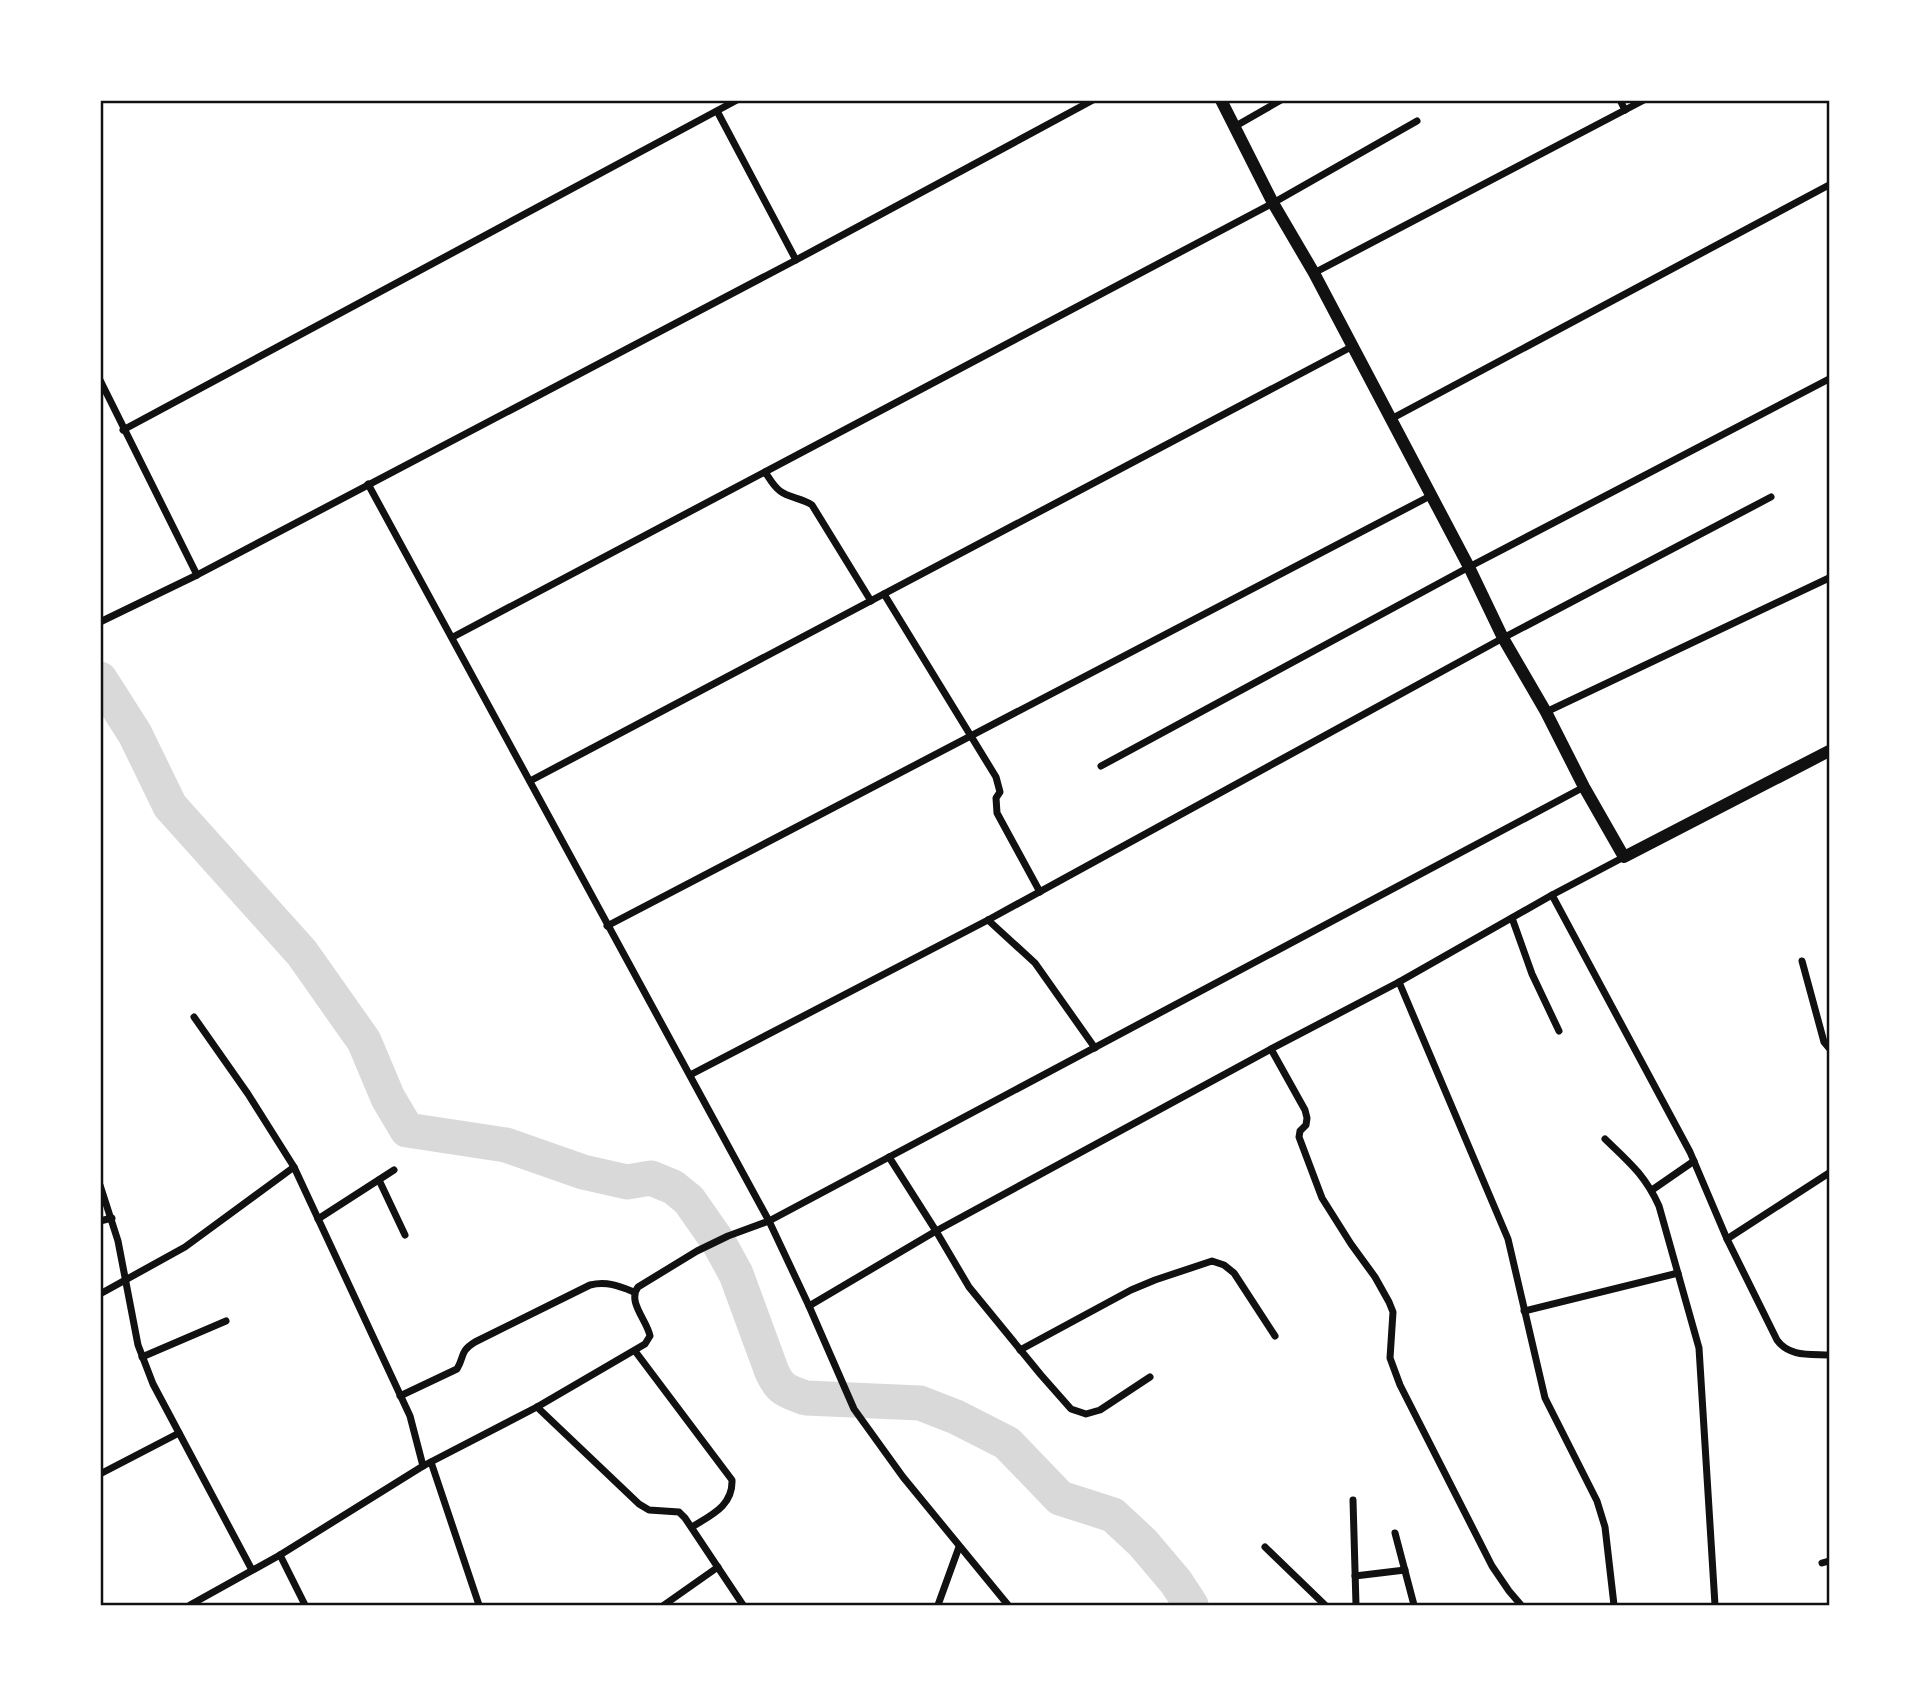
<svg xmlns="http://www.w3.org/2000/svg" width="1929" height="1705" font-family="'Exo 2',sans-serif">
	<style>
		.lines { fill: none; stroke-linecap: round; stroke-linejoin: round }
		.river { stroke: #d9d9d9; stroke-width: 35 }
		.minor { stroke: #111; stroke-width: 7 }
		.tertiary { stroke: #111; stroke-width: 12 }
		.neatline { fill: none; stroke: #111; stroke-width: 2.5 }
	</style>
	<rect width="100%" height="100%" fill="#fff"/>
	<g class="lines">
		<!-- river -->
		<path class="river" d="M100 679 135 734 170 806 302 953 364 1041 388 1098 407 1130 506 1145 583 1172 627 1182 651 1178 673 1187 689 1200 719 1243 736 1274 772 1372C780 1390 788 1392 806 1398L920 1403 956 1417 1007 1443 1060 1498 1113 1515 1143 1543 1176 1582 1191 1605"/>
		<!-- minor -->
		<g class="minor">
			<polyline points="1620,100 1625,110"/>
			<polyline points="717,111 796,260"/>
			<polyline points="1234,127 1281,100"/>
			<polyline points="1314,273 1644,100"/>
			<polyline points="100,380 197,575"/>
			<polyline points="1391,419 1829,185"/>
			<polyline points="123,430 737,100"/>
			<path d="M765 472C770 479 773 486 780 491 789 498 802 498 812 505L871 601"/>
			<polyline points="368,484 769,1221 809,1306 854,1409 903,1477 1008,1605"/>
			<polyline points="884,594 996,777 1000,792 996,798 997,813 1040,892"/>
			<polyline points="100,622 197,575 796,260 1093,100"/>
			<polyline points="453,637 1273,203 1417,121"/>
			<polyline points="1546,712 1829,578"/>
			<polyline points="1101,766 1469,567 1829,379"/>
			<polyline points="530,781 1353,346"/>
			<path d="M1552 895 1690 1152 1727 1239 1777 1340C1789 1357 1810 1354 1829 1355"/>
			<polyline points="1512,918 1532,974 1559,1031"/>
			<polyline points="988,920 1035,963 1095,1048"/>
			<polyline points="607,926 1432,495"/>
			<polyline points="1802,961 1824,1042 1829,1048"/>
			<polyline points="1399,982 1508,1239 1545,1398 1597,1501 1605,1527 1614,1605"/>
			<polyline points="194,1017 248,1094 294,1167 410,1416 423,1466"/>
			<polyline points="1271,1049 1305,1110 1307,1118 1306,1125 1300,1131 1299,1137 1322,1198 1351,1244 1375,1277 1389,1302 1393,1312 1390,1358 1400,1385 1492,1566 1509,1591 1521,1605"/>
			<polyline points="690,1075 988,920 1503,638 1771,497"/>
			<path d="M1605 1139C1629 1162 1645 1175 1659 1206L1699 1348 1715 1605"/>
			<polyline points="889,1157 936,1231 969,1287 1041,1375 1071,1409 1086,1414 1100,1410 1150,1377"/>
			<polyline points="379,1180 405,1235"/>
			<polyline points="100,1185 118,1241 138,1345 153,1384 252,1570"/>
			<polyline points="1652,1190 1694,1161"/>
			<polyline points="318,1219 394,1170"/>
			<polyline points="100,1221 112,1218"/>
			<polyline points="1727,1239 1829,1173"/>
			<polyline points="100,1294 185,1247 294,1167"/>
			<polyline points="809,1306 936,1231 1271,1049 1399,982 1552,895 1624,857"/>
			<polyline points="1524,1311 1678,1273"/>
			<polyline points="1020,1350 1131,1290 1155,1280 1212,1261 1224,1265 1234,1273 1275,1336"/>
			<path d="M635 1351 732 1480C733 1506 711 1515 692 1527"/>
			<polyline points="142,1357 226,1321"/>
			<path d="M400 1396 457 1369C465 1356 459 1352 475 1342L590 1285C607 1281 619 1286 634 1292"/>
			<polyline points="537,1407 639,1504 649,1510 679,1512 685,1518 743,1605"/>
			<polyline points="431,1462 479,1605"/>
			<polyline points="100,1474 179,1433"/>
			<polyline points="1353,1500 1356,1605"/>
			<polyline points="1395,1533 1414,1605"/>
			<polyline points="1265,1547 1325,1605"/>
			<polyline points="280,1555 305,1605"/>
			<polyline points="1822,1563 1829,1561"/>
			<polyline points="1355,1576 1405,1570"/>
			<path d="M190 1605 280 1555 423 1466 537 1407 645 1344 650 1336C647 1320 627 1302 638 1287L697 1251 728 1236 769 1221 1584 787"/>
			<polyline points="664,1605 718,1567"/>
			<polyline points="938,1605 959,1547"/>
		</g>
		<!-- tertiary -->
		<polyline class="tertiary" points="1221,100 1273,203 1314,273 1469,567 1503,638 1546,712 1584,787 1624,857 1829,751"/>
	</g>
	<!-- border -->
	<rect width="1929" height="1705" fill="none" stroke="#ffffff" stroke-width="203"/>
	<rect x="102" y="102" width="1726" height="1502" class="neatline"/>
</svg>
